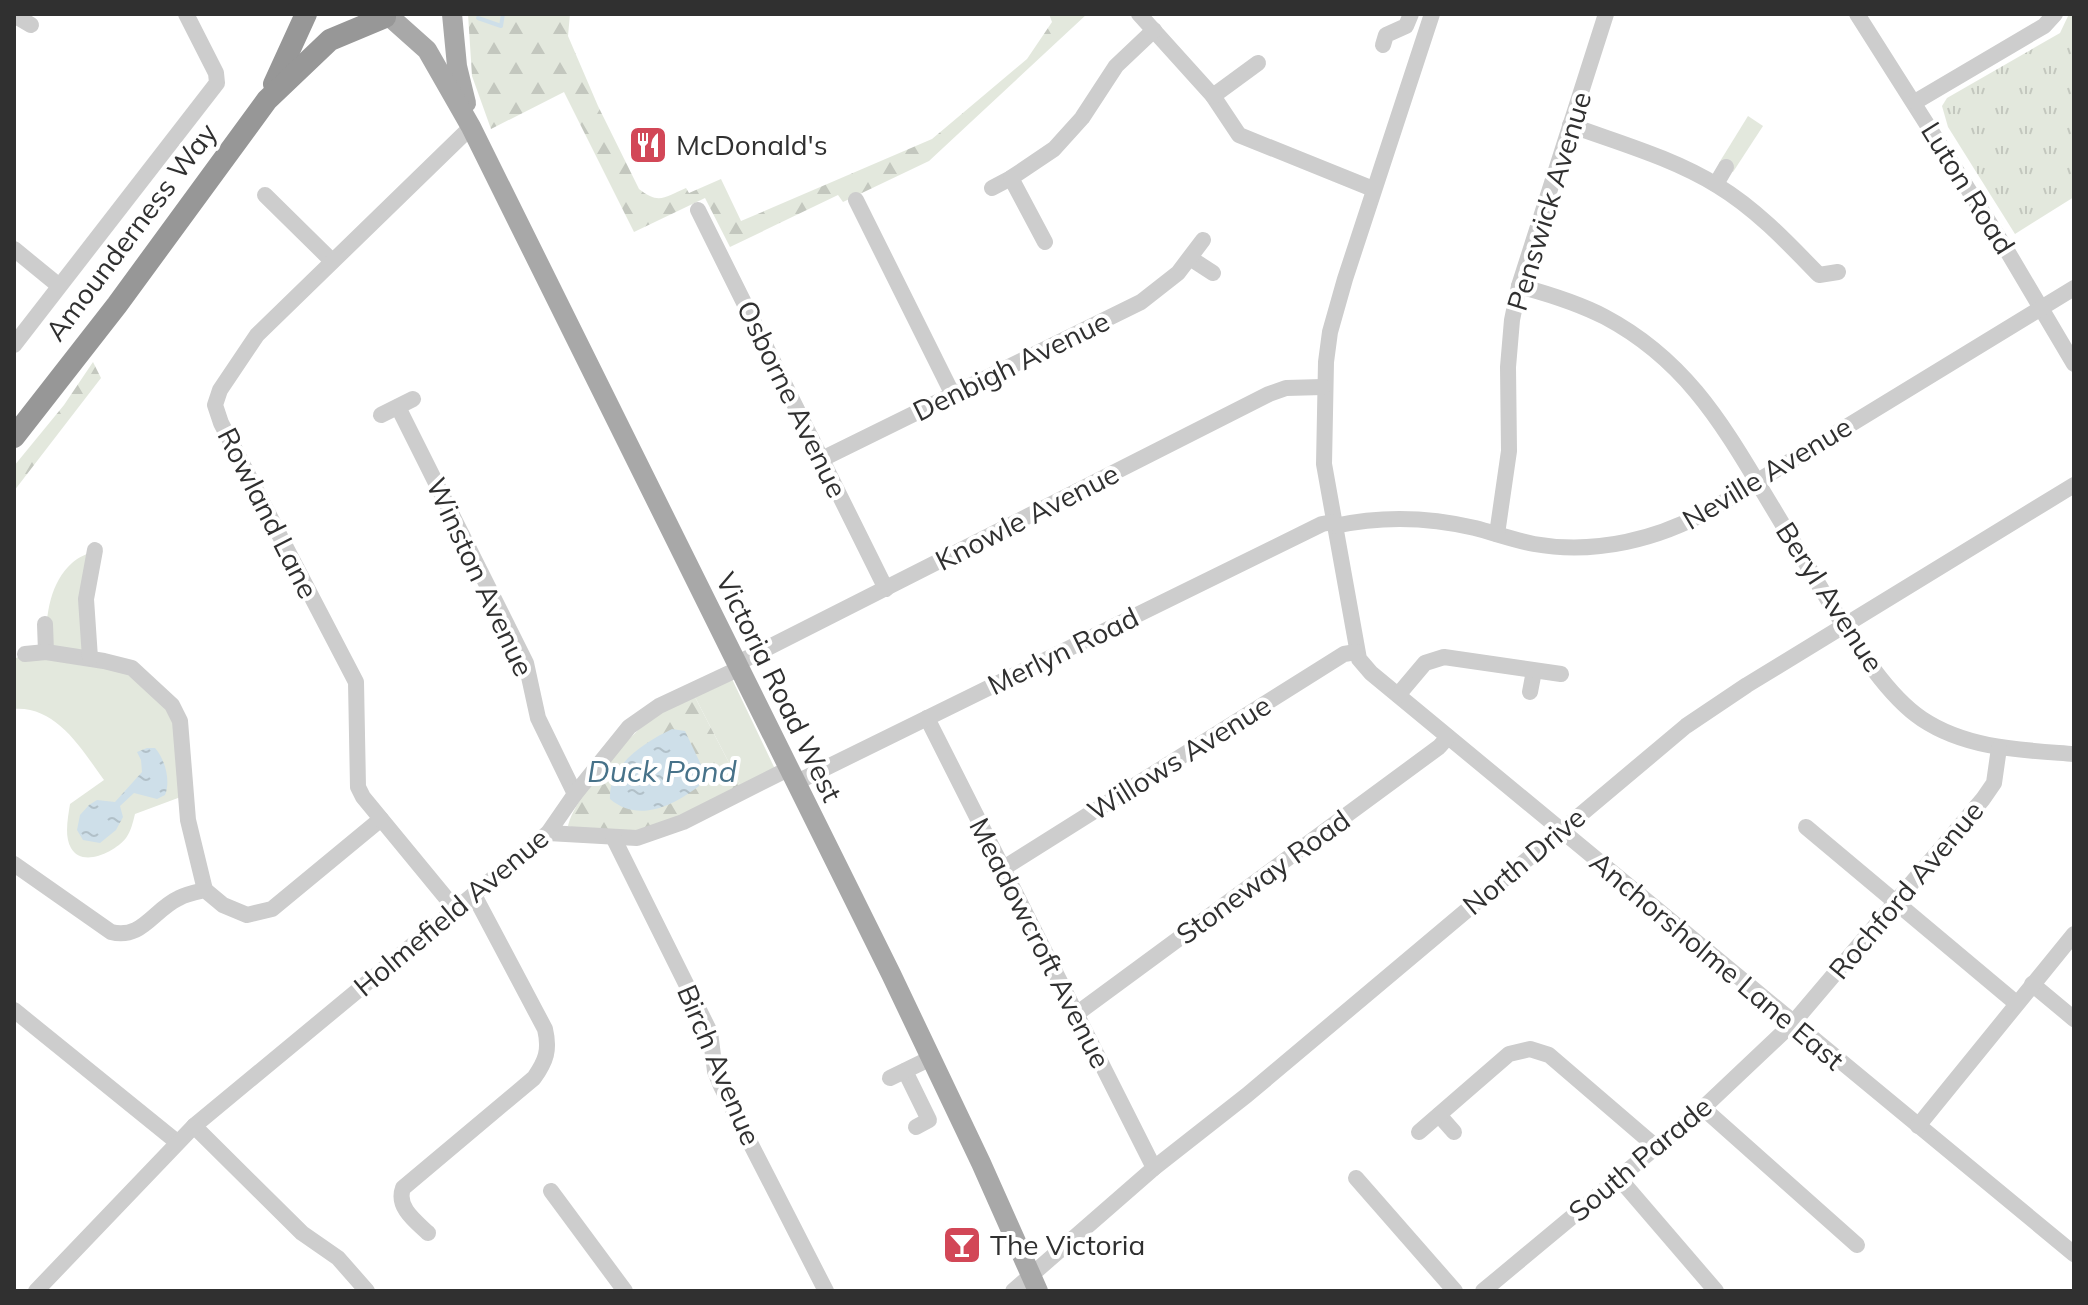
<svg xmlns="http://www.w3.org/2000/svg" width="2088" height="1305" font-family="Mulish,sans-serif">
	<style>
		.grass { fill: #e3e8dd }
		.forest { fill: url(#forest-firs) }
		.park { fill: url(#park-tufts) }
		.water { fill: url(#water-ripples) }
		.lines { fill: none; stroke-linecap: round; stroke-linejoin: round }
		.stream { stroke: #cedfe9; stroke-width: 4 }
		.minor { stroke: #cdcdcd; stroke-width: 16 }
		.major { stroke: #a8a8a8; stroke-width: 20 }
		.highway { stroke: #979797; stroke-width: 22 }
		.labels { text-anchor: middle; stroke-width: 8; stroke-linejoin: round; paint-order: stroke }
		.poi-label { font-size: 28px; fill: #303030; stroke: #fff; text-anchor: start }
		.street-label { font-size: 28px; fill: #303030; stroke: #fff }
		.water-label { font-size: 30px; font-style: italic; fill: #477289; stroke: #fff }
	</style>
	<defs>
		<pattern id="forest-firs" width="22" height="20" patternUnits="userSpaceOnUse" patternTransform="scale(2)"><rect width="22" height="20" fill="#e3e8dd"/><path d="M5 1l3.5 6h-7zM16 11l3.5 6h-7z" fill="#c3c7be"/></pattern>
		<pattern id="park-tufts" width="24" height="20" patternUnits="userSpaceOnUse" patternTransform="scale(2)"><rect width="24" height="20" fill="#e3e8dd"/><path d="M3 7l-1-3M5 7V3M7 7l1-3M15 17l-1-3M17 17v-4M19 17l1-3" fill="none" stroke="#c3c7be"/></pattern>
		<pattern id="water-ripples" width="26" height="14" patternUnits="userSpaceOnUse" patternTransform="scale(2)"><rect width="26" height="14" fill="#cedfe9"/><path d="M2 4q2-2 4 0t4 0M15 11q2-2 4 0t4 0" fill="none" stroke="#b1c0c8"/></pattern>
	</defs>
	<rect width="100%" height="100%" fill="#fff"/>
	<!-- grass -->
	<g class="grass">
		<polygon points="1748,116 1763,126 1733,172 1719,163"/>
		<path d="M95 550 90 658 118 663 172 705 186 795 135 814C133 822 131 831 126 838 115 852 82 868 71 848 64 836 68 817 70 804L104 780C82 750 57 706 14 709V659L25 654 46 652C45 622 48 584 72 563 78 557 88 554 95 550Z"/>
		<polygon points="732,679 775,769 741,786 695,697"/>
	</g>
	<!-- forest -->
	<g class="forest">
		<path d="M468 14H570L568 36 598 106 639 189C659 205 665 197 686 188L689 193 721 179 741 221 932 139 1027 59 1052 22 1049 14H1087L929 161 843 202 838 195 730 247 705 198 634 232 564 92 491 129 472 76Z"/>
		<polygon points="93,362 101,378 14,491 14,466 64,405"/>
		<path d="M695 697 741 786 681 818 641 831 579 829 568 826C575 796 629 733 655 717 667 709 682 703 695 697Z"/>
	</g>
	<!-- park -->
	<polygon class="park" points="2069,14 2074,14 2074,197 2015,234 1948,127 1942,106 1947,98 2060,33"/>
	<!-- water -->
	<g class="water">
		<path d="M672 729 685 731 703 769 699 786C673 806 638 823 610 799 608 765 645 742 672 729Z"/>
		<path d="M147 748H155C165 759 171 781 165 795L157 799 134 793 120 806 123 817 116 830 100 843 83 840 77 830 80 815 89 805 97 800 115 802 142 772 141 760 137 752Z"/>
	</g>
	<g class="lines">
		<!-- stream -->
		<polyline class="stream" points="478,18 501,26 503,14"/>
		<!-- minor -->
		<g class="minor">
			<polyline points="1139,14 1213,96 1239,135 1373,189"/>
			<polyline points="1432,14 1345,279 1330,332 1326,362 1324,464 1359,659 1371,673 2074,1254"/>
			<polyline points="1857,14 2006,249 2074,364"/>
			<polyline points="14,15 31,25"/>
			<polyline points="1383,45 1386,35 1406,26 1411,14"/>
			<polyline points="1213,96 1258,63"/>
			<polyline points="1915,102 2044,26 2055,14"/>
			<path d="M1570 125C1619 143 1673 158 1718 186 1756 209 1788 243 1819 275L1838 272"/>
			<polyline points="1716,184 1726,167"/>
			<polyline points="992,188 1011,178"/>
			<polyline points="265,195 332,261"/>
			<polyline points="856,200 953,395"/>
			<polyline points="698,210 886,589"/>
			<polyline points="1045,242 1011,178 1054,149 1082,118 1116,66 1154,30"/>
			<polyline points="14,249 58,285"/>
			<polyline points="1190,258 1213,273"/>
			<path d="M1519 286C1549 294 1578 303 1605 317 1682 358 1719 418 1762 490 1785 529 1808 567 1831 605 1854 642 1886 695 1922 719 1967 749 2022 750 2074 754"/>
			<polyline points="14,345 217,83 216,73 186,14"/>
			<polyline points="398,407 526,663 538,718 575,794"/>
			<polyline points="381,415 413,399"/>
			<polyline points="822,459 1141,302 1178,273 1203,240"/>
			<path d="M1334 526C1380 516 1429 517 1475 528 1494 533 1514 540 1534 544 1596 555 1659 539 1712 509L2074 288"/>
			<polyline points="1497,534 1509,451 1508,367 1512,320 1519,286 1606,14"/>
			<polyline points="45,624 46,652"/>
			<polyline points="25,654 46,652 104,661 132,668 172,705 180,721 188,820 205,890"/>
			<polyline points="90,658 86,599 95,550"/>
			<polyline points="736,664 1269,394 1286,388 1323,387"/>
			<polyline points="1530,692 1534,671"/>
			<polyline points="1398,695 1425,663 1444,657 1561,674"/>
			<polyline points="927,718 1154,1168"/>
			<polyline points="795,783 1322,524 1333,522"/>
			<polyline points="1806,827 2016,1003"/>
			<polyline points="548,833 637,838 683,822 788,769"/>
			<polyline points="613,837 710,1032 715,1071 721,1086 826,1291"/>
			<path d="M14 864 111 932C142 940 153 910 179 898 186 894 196 892 205 890L223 905 247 915 272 909 381 819"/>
			<polyline points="1002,869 1344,654 1356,652"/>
			<polyline points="456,910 363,797 358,787 356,682 221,423 215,405 220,390 257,335 471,127"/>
			<polyline points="2032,984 2074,1019"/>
			<polyline points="14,1010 177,1142"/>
			<polyline points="1075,1015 1439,747 1448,737"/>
			<polyline points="905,1071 929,1120 916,1127"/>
			<polyline points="890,1078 931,1058"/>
			<polyline points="1703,1108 1857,1245"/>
			<polyline points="1439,1115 1454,1132"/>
			<polyline points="194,1126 302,1233 338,1258 367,1291"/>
			<polyline points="1918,1126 2074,934"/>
			<polyline points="1419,1132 1509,1054 1530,1049 1549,1055 1655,1146"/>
			<polyline points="1618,1177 1716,1291"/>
			<polyline points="1356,1178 1455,1291"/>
			<polyline points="551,1191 625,1291"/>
			<path d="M428 1233C415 1221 396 1207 403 1188L534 1078C546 1061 550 1050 545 1029L474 895"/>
			<polyline points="36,1291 194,1126 548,833 575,794 629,727 659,706 738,669"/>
			<polyline points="1013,1291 1154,1168 1247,1095 1686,726 1747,685 2074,485"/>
			<polyline points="1483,1291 1703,1108 1793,1023 1983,799 1994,783 1999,748"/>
		</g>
		<!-- major -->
		<g class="major">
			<polyline points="452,14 457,66 466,103"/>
			<polyline points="390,17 427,50 471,127 891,974 981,1163 1038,1291"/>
		</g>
		<!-- highway -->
		<g class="highway">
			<polyline points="274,84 306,14"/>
			<polyline points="14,437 117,305 267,100 330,40 385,17"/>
		</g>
	</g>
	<!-- icons -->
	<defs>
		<symbol id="restaurant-square" viewBox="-11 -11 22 22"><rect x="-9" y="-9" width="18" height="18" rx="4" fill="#d24757" stroke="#fff"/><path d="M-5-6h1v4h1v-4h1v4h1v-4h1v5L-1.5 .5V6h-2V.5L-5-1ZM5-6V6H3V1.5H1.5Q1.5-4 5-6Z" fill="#fff"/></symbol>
		<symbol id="bar-square" viewBox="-11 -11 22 22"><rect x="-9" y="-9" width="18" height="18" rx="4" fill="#d24757" stroke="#fff"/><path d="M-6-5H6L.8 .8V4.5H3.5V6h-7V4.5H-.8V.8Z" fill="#fff"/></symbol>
	</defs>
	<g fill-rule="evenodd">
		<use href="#restaurant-square" x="626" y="123" width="44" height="44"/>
		<use href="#bar-square" x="940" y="1223" width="44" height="44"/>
	</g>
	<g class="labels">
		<!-- poi labels -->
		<g class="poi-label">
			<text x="676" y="155">McDonald's</text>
			<text x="990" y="1255">The Victoria</text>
		</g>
		<!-- street labels -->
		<g class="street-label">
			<text transform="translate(1968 188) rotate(58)" y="10">Luton Road</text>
			<text transform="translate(1549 201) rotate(-73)" y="10">Penswick Avenue</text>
			<text transform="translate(131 232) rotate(-53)" y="10">Amounderness Way</text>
			<text transform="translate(1011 366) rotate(-26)" y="10">Denbigh Avenue</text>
			<text transform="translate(792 399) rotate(64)" y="10">Osborne Avenue</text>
			<text transform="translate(1767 473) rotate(-31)" y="10">Neville Avenue</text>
			<text transform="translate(268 513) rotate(63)" y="10">Rowland Lane</text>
			<text transform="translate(1027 517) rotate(-27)" y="10">Knowle Avenue</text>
			<text transform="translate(480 577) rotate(65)" y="10">Winston Avenue</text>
			<text transform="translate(1830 597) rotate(57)" y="10">Beryl Avenue</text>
			<text transform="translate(1063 651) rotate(-26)" y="10">Merlyn Road</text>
			<text transform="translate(779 687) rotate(64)" y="10">Victoria Road West</text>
			<text transform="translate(1179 758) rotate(-32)" y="10">Willows Avenue</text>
			<text transform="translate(1524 861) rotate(-40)" y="10">North Drive</text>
			<text transform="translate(1263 877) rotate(-36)" y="10">Stoneway Road</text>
			<text transform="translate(1906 890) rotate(-50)" y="10">Rochford Avenue</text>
			<text transform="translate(451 912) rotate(-40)" y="10">Holmefield Avenue</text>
			<text transform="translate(1040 943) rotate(63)" y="10">Meadowcroft Avenue</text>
			<text transform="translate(1717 961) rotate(40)" y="10">Anchorsholme Lane East</text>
			<text transform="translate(719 1065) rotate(67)" y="10">Birch Avenue</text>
			<text transform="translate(1640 1159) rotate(-40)" y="10">South Parade</text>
		</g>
		<!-- water labels -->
		<g class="water-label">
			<text x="662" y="782">Duck Pond</text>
		</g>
	</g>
	<!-- border -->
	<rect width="2088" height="1305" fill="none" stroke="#303030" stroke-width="32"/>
</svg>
